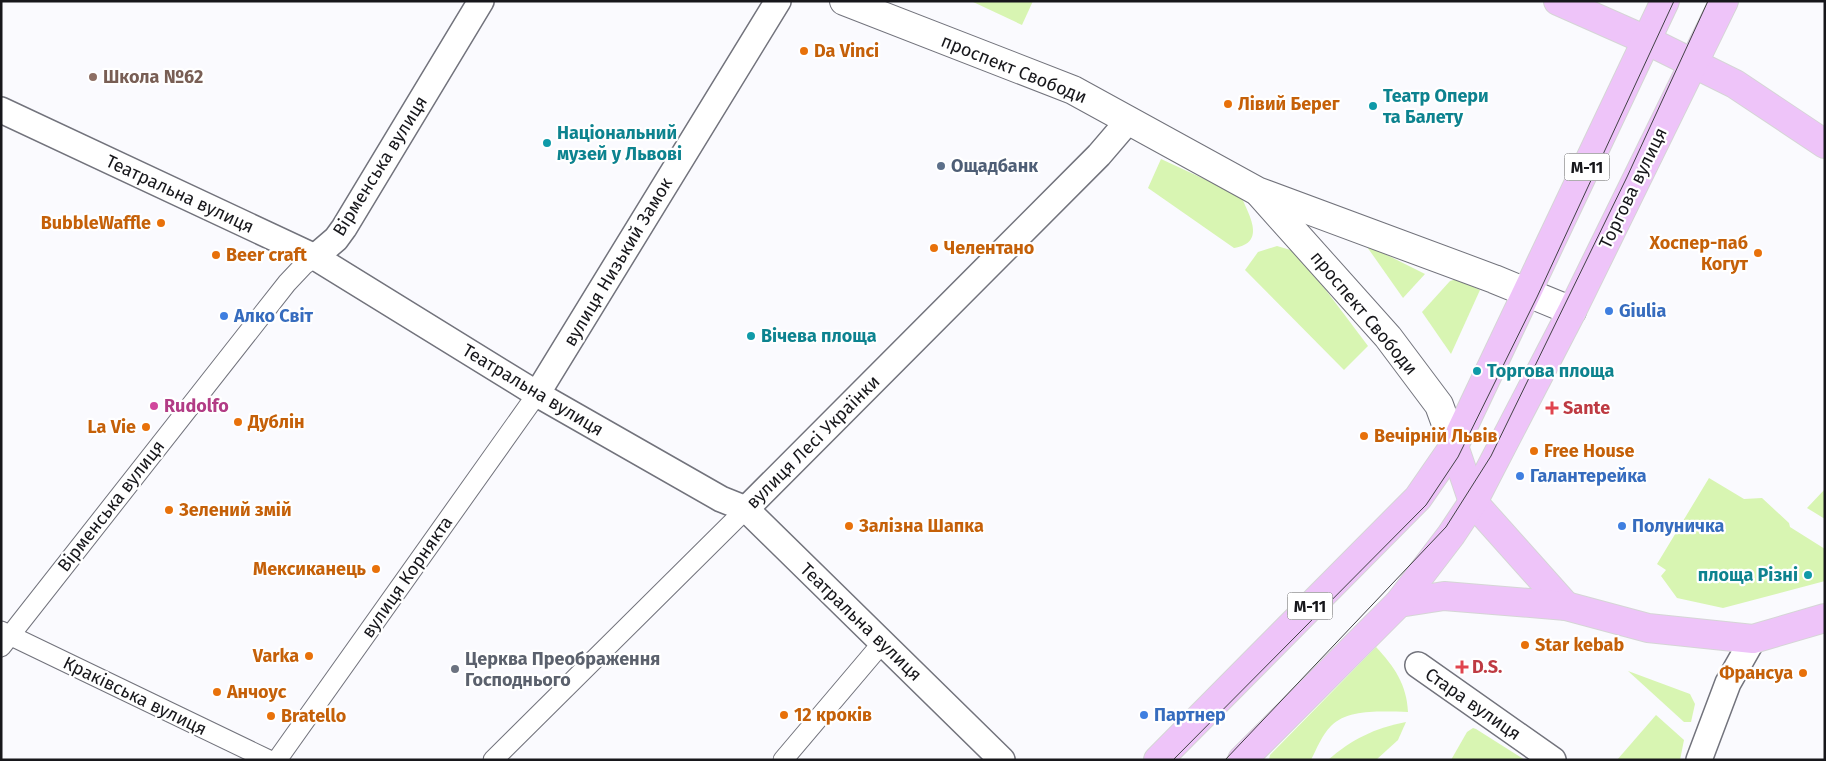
<svg xmlns="http://www.w3.org/2000/svg" width="1826" height="761" font-family="'Fira Sans',sans-serif">
	<style>
		.green { fill: #d8f5b2 }
		.lines { fill: none; stroke-linecap: round; stroke-linejoin: round }
		.pedestrian-casing { stroke: #72737c; stroke-width: 21 }
		.minor-casing { stroke: #72737c; stroke-width: 28 }
		.secondary-casing { stroke: #72737c; stroke-width: 30 }
		.primary-casing { stroke: #d5d5d6; stroke-width: 30 }
		.pedestrian { stroke: #fff; stroke-width: 19 }
		.minor { stroke: #fff; stroke-width: 25 }
		.secondary { stroke: #fff; stroke-width: 28 }
		.primary { stroke: #eec4f9; stroke-width: 28 }
		.tram { stroke: #404044; stroke-width: 1 }
		.food-dot { fill: #e8710a; stroke: #fff; stroke-width: 2 }
		.education-dot { fill: #8d6e63; stroke: #fff; stroke-width: 2 }
		.culture-dot { fill: #0f9aa8; stroke: #fff; stroke-width: 2 }
		.service-dot { fill: #5c6f8a; stroke: #fff; stroke-width: 2 }
		.shop-dot { fill: #3f7fe0; stroke: #fff; stroke-width: 2 }
		.hotel-dot { fill: #d1479c; stroke: #fff; stroke-width: 2 }
		.health-dot { fill: #e0444e; stroke: #fff; stroke-width: 2 }
		.worship-dot { fill: #6b7280; stroke: #fff; stroke-width: 2 }
		.labels { text-anchor: middle; stroke-width: 4.5; stroke-linejoin: round; paint-order: stroke }
		.shield { fill: #fff; stroke: #5d5d5f; stroke-width: 1 }
		.shield-label { font-size: 16px; font-weight: bold; fill: #17171b }
		.food-label { font-size: 18px; font-weight: bold; fill: #c56008; stroke: #fff; text-anchor: start }
		.street-label { font-size: 18px; fill: #17171b; stroke: #fff }
		.education-label { font-size: 18px; font-weight: bold; fill: #785e54; stroke: #fff; text-anchor: start }
		.culture-label { font-size: 18px; font-weight: bold; fill: #0d838f; stroke: #fff; text-anchor: start }
		.service-label { font-size: 18px; font-weight: bold; fill: #4e5e75; stroke: #fff; text-anchor: start }
		.shop-label { font-size: 18px; font-weight: bold; fill: #366cbe; stroke: #fff; text-anchor: start }
		.hotel-label { font-size: 18px; font-weight: bold; fill: #b23c85; stroke: #fff; text-anchor: start }
		.health-label { font-size: 18px; font-weight: bold; fill: #be3a42; stroke: #fff; text-anchor: start }
		.worship-label { font-size: 18px; font-weight: bold; fill: #5b616d; stroke: #fff; text-anchor: start }
	</style>
	<rect width="100%" height="100%" fill="#fafafe"/>
	<!-- green -->
	<g class="green">
		<polygon points="971,1 1033,1 1022,25"/>
		<path d="M1161 159 1241 196C1249 215 1267 243 1234 248L1148 188Z"/>
		<polygon points="1365,244 1425,274 1403,298"/>
		<polygon points="1277,246 1294,251 1301,257 1368,346 1344,370 1245,270 1258,252"/>
		<polygon points="1457,279 1480,290 1451,354 1422,312 1450,281"/>
		<polygon points="1709,478 1744,499 1762,498 1789,523 1790,527 1825,549 1825,581 1723,608 1677,598 1661,576 1666,570 1657,564"/>
		<polygon points="1825,489 1825,519 1807,508"/>
		<path d="M1376 647C1394 666 1407 685 1408 712 1385 712 1349 708 1331 726 1322 735 1317 748 1311 760H1269L1270 755Z"/>
		<polygon points="1628,671 1690,694 1695,704 1691,722 1684,722"/>
		<polygon points="1656,715 1684,740 1680,760 1617,760"/>
		<path d="M1406 722 1398 740 1376 760H1328C1352 739 1375 728 1406 722Z"/>
		<polygon points="1473,728 1476,729 1525,760 1451,760 1467,732"/>
	</g>
	<g class="lines">
		<defs>
			<g id="pedestrian">
				<polyline points="1,631 269,760"/>
				<polyline points="1,647 287,283 304,265 315,257"/>
				<polyline points="277,760 537,394"/>
				<polyline points="493,760 746,509"/>
				<polyline points="783,760 883,642"/>
			</g>
			<g id="minor">
				<polyline points="1,110 315,257 537,394 721,499 746,509 1002,760"/>
				<polyline points="315,257 336,239 344,228 481,1"/>
				<polyline points="537,394 778,1"/>
				<polyline points="746,509 1099,155 1129,120"/>
				<polyline points="1418,665 1553,760"/>
				<polyline points="1699,760 1728,683 1753,639"/>
			</g>
			<g id="secondary">
				<polyline points="844,1 1073,90 1257,191 1494,279 1572,311"/>
				<polyline points="1260,194 1388,337 1439,405 1454,446"/>
			</g>
			<g id="primary">
				<polyline points="1558,1 1646,40 1735,84 1825,144"/>
				<polyline points="1454,446 1473,502 1566,606"/>
				<polyline points="1399,603 1444,596 1566,606 1648,628 1753,639 1825,618"/>
				<polyline points="1158,760 1418,498 1454,446 1665,1"/>
				<polyline points="1242,760 1399,603 1451,535 1473,502 1572,311 1724,1"/>
			</g>
		</defs>
		<!-- pedestrian casing -->
		<use href="#pedestrian" class="pedestrian-casing"/>
		<!-- minor casing -->
		<use href="#minor" class="minor-casing"/>
		<!-- secondary casing -->
		<use href="#secondary" class="secondary-casing"/>
		<!-- primary casing -->
		<use href="#primary" class="primary-casing"/>
		<!-- pedestrian -->
		<use href="#pedestrian" class="pedestrian"/>
		<!-- minor -->
		<use href="#minor" class="minor"/>
		<!-- secondary -->
		<use href="#secondary" class="secondary"/>
		<!-- primary -->
		<use href="#primary" class="primary"/>
		<!-- tram -->
		<g class="tram">
			<polyline points="1173,760 1426,505 1458,457 1537,297 1674,1"/>
			<polyline points="1225,760 1446,527 1491,456 1627,177 1708,1"/>
		</g>
	</g>
	<!-- markers -->
	<g class="food-dot">
		<circle cx="804" cy="51" r="5"/>
		<circle cx="1228" cy="104" r="5"/>
		<circle cx="161" cy="223" r="5"/>
		<circle cx="934" cy="248" r="5"/>
		<circle cx="1758" cy="253" r="5"/>
		<circle cx="216" cy="255" r="5"/>
		<circle cx="238" cy="422" r="5"/>
		<circle cx="146" cy="427" r="5"/>
		<circle cx="1364" cy="436" r="5"/>
		<circle cx="1534" cy="451" r="5"/>
		<circle cx="169" cy="510" r="5"/>
		<circle cx="849" cy="526" r="5"/>
		<circle cx="376" cy="569" r="5"/>
		<circle cx="1525" cy="645" r="5"/>
		<circle cx="309" cy="656" r="5"/>
		<circle cx="1803" cy="673" r="5"/>
		<circle cx="217" cy="692" r="5"/>
		<circle cx="784" cy="715" r="5"/>
		<circle cx="271" cy="716" r="5"/>
	</g>
	<circle class="education-dot" cx="93" cy="77" r="5"/>
	<g class="culture-dot">
		<circle cx="1373" cy="106" r="5"/>
		<circle cx="547" cy="143" r="5"/>
		<circle cx="751" cy="336" r="5"/>
		<circle cx="1477" cy="371" r="5"/>
		<circle cx="1808" cy="575" r="5"/>
	</g>
	<circle class="service-dot" cx="941" cy="166" r="5"/>
	<g class="shop-dot">
		<circle cx="1609" cy="311" r="5"/>
		<circle cx="224" cy="316" r="5"/>
		<circle cx="1520" cy="476" r="5"/>
		<circle cx="1622" cy="526" r="5"/>
		<circle cx="1144" cy="715" r="5"/>
	</g>
	<circle class="hotel-dot" cx="154" cy="406" r="5"/>
	<g class="health-dot">
		<path d="M1549.5 400.5h5v5h5v5h-5v5h-5v-5h-5v-5h5z"/>
		<path d="M1459.5 659.5h5v5h5v5h-5v5h-5v-5h-5v-5h5z"/>
	</g>
	<circle class="worship-dot" cx="455" cy="669" r="5"/>
	<g class="labels">
		<!-- shield labels -->
		<g class="shield">
			<rect x="1564.5" y="153.5" width="45" height="27" rx="4"/>
			<rect x="1287.5" y="592.5" width="45" height="27" rx="4"/>
		</g>
		<g class="shield-label">
			<text x="1587" y="173">М-11</text>
			<text x="1310" y="612">М-11</text>
		</g>
		<!-- food labels -->
		<g class="food-label">
			<text x="814" y="57">Da Vinci</text>
			<text x="1238" y="110">Лівий Берег</text>
			<text x="151" y="229" text-anchor="end">BubbleWaffle</text>
			<text x="1748" y="249" text-anchor="end">Хоспер-паб<tspan x="1748" dy="21">Когут</tspan></text>
			<text x="944" y="254">Челентано</text>
			<text x="226" y="261">Beer craft</text>
			<text x="248" y="428">Дублін</text>
			<text x="136" y="433" text-anchor="end">La Vie</text>
			<text x="1374" y="442">Вечірній Львів</text>
			<text x="1544" y="457">Free House</text>
			<text x="179" y="516">Зелений змій</text>
			<text x="859" y="532">Залізна Шапка</text>
			<text x="366" y="575" text-anchor="end">Мексиканець</text>
			<text x="1535" y="651">Star kebab</text>
			<text x="299" y="662" text-anchor="end">Varka</text>
			<text x="1793" y="679" text-anchor="end">Франсуа</text>
			<text x="227" y="698">Анчоус</text>
			<text x="794" y="721">12 кроків</text>
			<text x="281" y="722">Bratello</text>
		</g>
		<!-- street labels -->
		<g class="street-label">
			<text transform="translate(1014 69) rotate(22)" y="6">проспект Свободи</text>
			<text transform="translate(380 166) rotate(-58)" y="6">Вірменська вулиця</text>
			<text transform="translate(1633 188) rotate(-64)" y="6">Торгова вулиця</text>
			<text transform="translate(180 194) rotate(25)" y="6">Театральна вулиця</text>
			<text transform="translate(618 262) rotate(-59)" y="6">вулиця Низький Замок</text>
			<text transform="translate(1364 313) rotate(50)" y="6">проспект Свободи</text>
			<text transform="translate(533 390) rotate(31)" y="6">Театральна вулиця</text>
			<text transform="translate(813 442) rotate(-45)" y="6">вулиця Лесі Українки</text>
			<text transform="translate(111 506) rotate(-52)" y="6">Вірменська вулиця</text>
			<text transform="translate(407 577) rotate(-55)" y="6">вулиця Корнякта</text>
			<text transform="translate(861 622) rotate(44)" y="6">Театральна вулиця</text>
			<text transform="translate(135 696) rotate(26)" y="6">Краківська вулиця</text>
			<text transform="translate(1473 704) rotate(35)" y="6">Стара вулиця</text>
		</g>
		<!-- education labels -->
		<g class="education-label">
			<text x="103" y="83">Школа №62</text>
		</g>
		<!-- culture labels -->
		<g class="culture-label">
			<text x="1383" y="102">Театр Опери<tspan x="1383" dy="21">та Балету</tspan></text>
			<text x="557" y="139">Національний<tspan x="557" dy="21">музей у Львові</tspan></text>
			<text x="761" y="342">Вічева площа</text>
			<text x="1487" y="377">Торгова площа</text>
			<text x="1798" y="581" text-anchor="end">площа Різні</text>
		</g>
		<!-- service labels -->
		<g class="service-label">
			<text x="951" y="172">Ощадбанк</text>
		</g>
		<!-- shop labels -->
		<g class="shop-label">
			<text x="1619" y="317">Giulia</text>
			<text x="234" y="322">Алко Світ</text>
			<text x="1530" y="482">Галантерейка</text>
			<text x="1632" y="532">Полуничка</text>
			<text x="1154" y="721">Партнер</text>
		</g>
		<!-- hotel labels -->
		<g class="hotel-label">
			<text x="164" y="412">Rudolfo</text>
		</g>
		<!-- health labels -->
		<g class="health-label">
			<text x="1563" y="414">Sante</text>
			<text x="1472" y="673">D.S.</text>
		</g>
		<!-- worship labels -->
		<g class="worship-label">
			<text x="465" y="665">Церква Преображення<tspan x="465" dy="21">Господнього</tspan></text>
		</g>
	</g>
	<!-- border -->
	<rect width="1826" height="761" fill="none" stroke="#17171b" stroke-width="5"/>
</svg>
